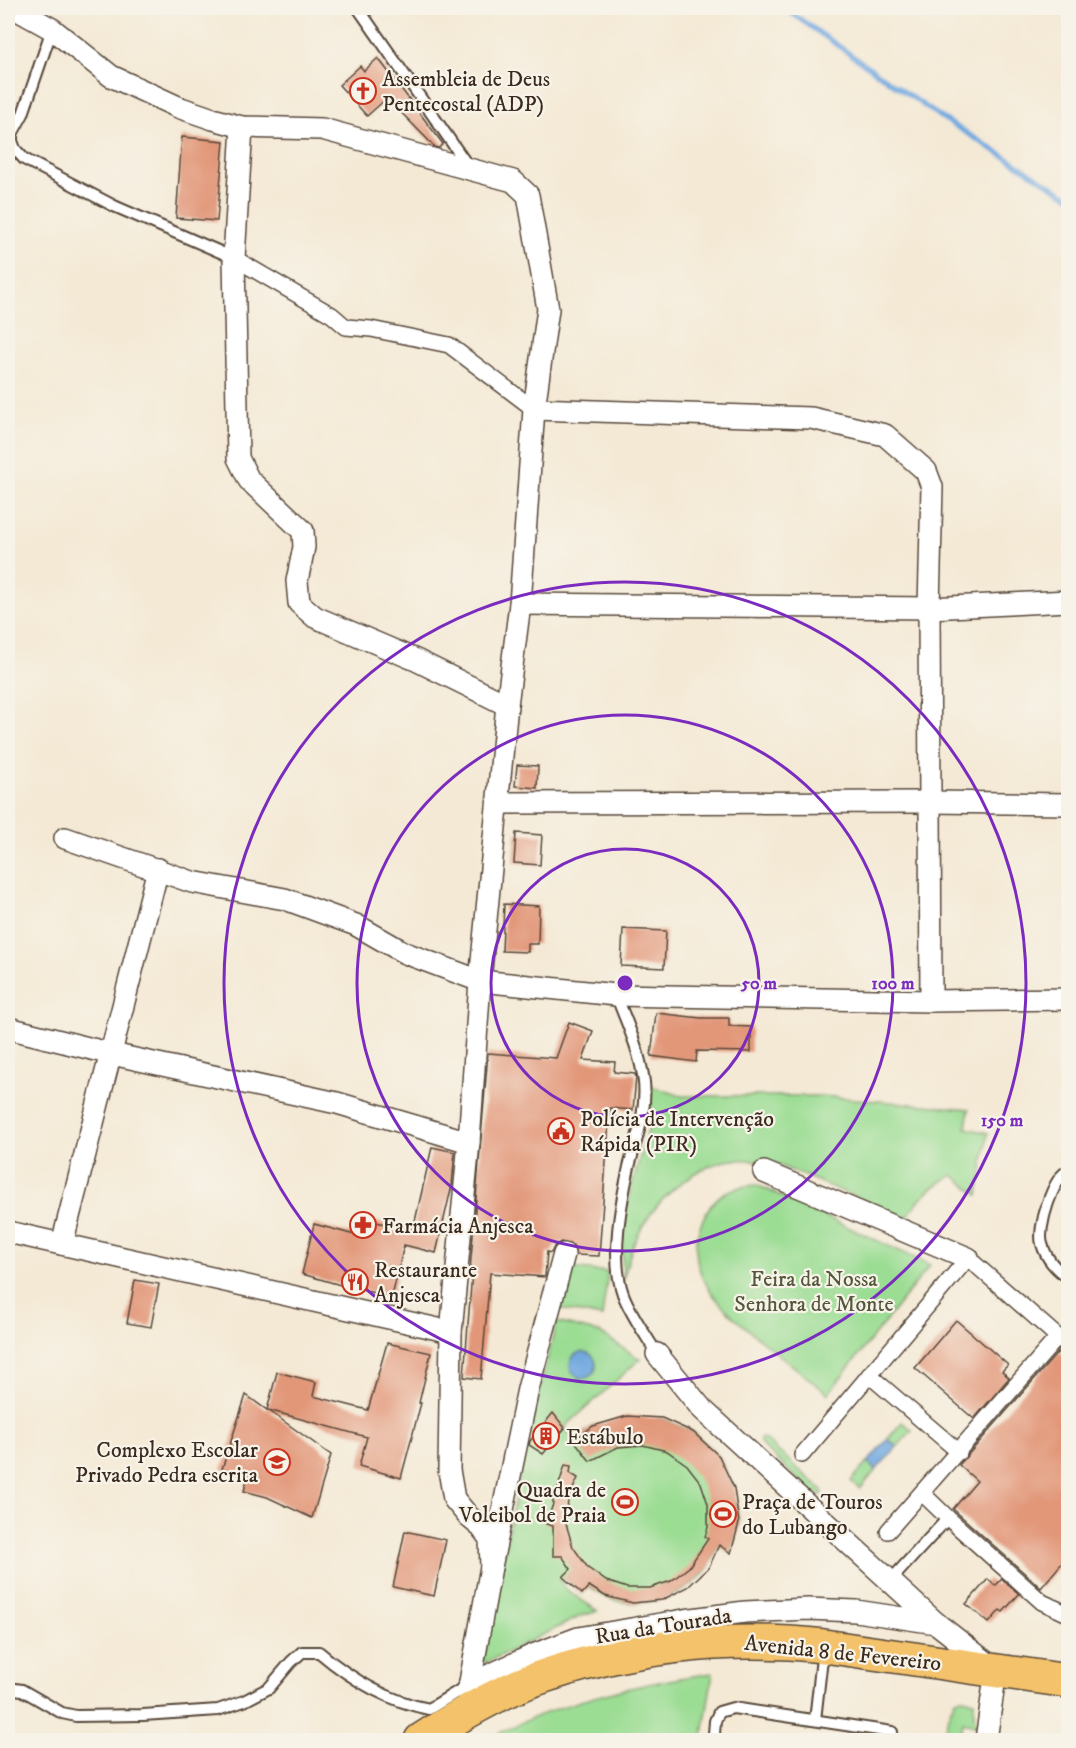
<svg xmlns="http://www.w3.org/2000/svg" width="1076" height="1748" font-family="'IM FELL DW Pica',serif">
	<style>
		.green { fill: #9cdd94; stroke: #6c8459; stroke-width: 1.5 }
		.water { fill: #72a9e0; stroke: #566a7f; stroke-width: 1.5 }
		.lines { fill: none; stroke-linecap: round; stroke-linejoin: round }
		.stream { stroke: #72a9e0; stroke-width: 5 }
		.building { fill: #e29779 }
		.service-casing { stroke: #574739; stroke-width: 14 }
		.pedestrian-casing { stroke: #574739; stroke-width: 18 }
		.minor-casing { stroke: #574739; stroke-width: 24 }
		.primary-casing { stroke: #574739; stroke-width: 36 }
		.service { stroke: #fff; stroke-width: 10 }
		.pedestrian { stroke: #fff; stroke-width: 15 }
		.minor { stroke: #fff; stroke-width: 21 }
		.primary { stroke: #f3c26a; stroke-width: 33 }
		.ring { fill: none; stroke: #7b2cbf; stroke-width: 3 }
		.labels { text-anchor: middle; stroke-width: 4.5; stroke-linejoin: round; paint-order: stroke }
		.poi-label { font-size: 22px; fill: #3b2a1e; stroke: #f7f3e8; text-anchor: start }
		.park-label { font-size: 22px; fill: #53573c; stroke: #f7f3e8 }
		.street-label { font-size: 22px; fill: #3b2a1e; stroke: #f7f3e8 }
		.centre { fill: #7b2cbf; stroke: #f7f3e8; stroke-width: 3 }
		.ring-label { font-size: 18px; text-anchor: middle; font-weight: bold; fill: #7b2cbf; stroke: #f7f3e8; stroke-width: 4.5; stroke-linejoin: round; paint-order: stroke }
	</style>
	<rect width="100%" height="100%" fill="#f7f3e8"/>
	<filter id="ink" filterUnits="userSpaceOnUse"><feTurbulence type="fractalNoise" baseFrequency=".0167" numOctaves="2"/><feDisplacementMap in="SourceGraphic" scale="12" xChannelSelector="R" yChannelSelector="G"/><feConvolveMatrix kernelMatrix="1 2 1 2 8 2 1 2 1" color-interpolation-filters="sRGB"/></filter>
	<filter id="wash" filterUnits="userSpaceOnUse"><feTurbulence type="fractalNoise" baseFrequency=".008" numOctaves="4" result="noise"/><feDisplacementMap in="SourceGraphic" scale="24" xChannelSelector="R" yChannelSelector="G"/><feGaussianBlur stdDeviation="1.35" result="paint"/><feColorMatrix in="noise" values="0 0 0 0 0 0 0 0 0 0 0 0 0 0 0 0 0 1.4 0 .05"/><feComposite in="paint" operator="in"/></filter>
	<g filter="url(#wash)">
		<rect width="100%" height="100%" fill="#f4e9d5"/>
		<!-- green -->
		<g class="green">
			<path d="M651 1086 681 1096H821L969 1109 966 1128 988 1133 978 1195 953 1175C932 1186 919 1197 907 1218L771 1162C754 1160 737 1158 721 1162 685 1173 653 1203 637 1237 630 1250 627 1266 623 1280L622 1230 632 1184 648 1131Z"/>
			<path d="M757 1185 930 1265 828 1394C808 1378 788 1362 767 1345 729 1314 677 1276 703 1219 715 1193 730 1187 757 1185Z"/>
			<polygon points="568,1268 608,1272 602,1317 560,1309"/>
			<path d="M557 1322 600 1333 640 1359 565 1427 574 1440 593 1426 662 1418 693 1432 719 1456 734 1488 739 1523 731 1553 719 1545C716 1552 713 1560 709 1566 687 1599 641 1611 605 1597 599 1594 594 1590 589 1587L582 1594 563 1577 559 1580 569 1592 598 1611 581 1616 487 1662H483C504 1548 526 1434 557 1322Z"/>
			<polygon points="902,1422 912,1430 897,1447 888,1439"/>
			<polygon points="763,1438 821,1489 823,1493 821,1495 814,1493 762,1446 760,1442 760,1439"/>
			<polygon points="868,1462 876,1470 860,1489 851,1481"/>
			<path d="M713 1673 702 1740H487C551 1703 640 1683 713 1673Z"/>
			<polygon points="964,1698 974,1701 974,1718 982,1727 963,1722 960,1740 941,1740 955,1699"/>
		</g>
		<!-- water -->
		<g class="water">
			<circle cx="583" cy="1365" r="13"/>
			<polygon points="888,1439 897,1447 876,1470 868,1462"/>
		</g>
		<g class="lines">
			<!-- stream -->
			<polyline class="stream" points="784,8 939,116 1068,196"/>
		</g>
		<g id="blocks">
			<!-- building -->
			<g class="building">
				<polygon points="378,58 443,144 439,148 435,147 387,98 367,116 339,85 360,66 364,71"/>
				<polygon points="182,137 224,141 217,221 176,218"/>
				<polygon points="517,765 538,766 537,788 515,786"/>
				<polygon points="516,833 542,835 540,865 514,863"/>
				<polygon points="504,904 539,906 538,944 528,944 528,952 502,951"/>
				<polygon points="623,929 666,931 664,968 621,966"/>
				<polygon points="656,1013 701,1018 729,1018 729,1026 751,1027 751,1052 697,1051 696,1062 651,1056"/>
				<polygon points="569,1022 593,1031 583,1060 615,1062 614,1072 635,1074 636,1077 633,1110 610,1108 599,1256 576,1255 573,1245 561,1242 555,1245 551,1253 547,1252 545,1277 490,1273 481,1379 464,1377 472,1272 470,1271 488,1053 556,1058"/>
				<polygon points="432,1147 455,1152 452,1185 436,1253 404,1245 392,1297 344,1286 302,1274 314,1224 355,1235 358,1218 413,1230"/>
				<polygon points="135,1280 159,1284 151,1327 127,1323"/>
				<polygon points="956,1320 1008,1365 1002,1371 1009,1378 974,1419 915,1368"/>
				<polygon points="387,1343 431,1353 419,1403 421,1403 401,1478 359,1466 367,1437 268,1410 331,1455 312,1518 267,1497 244,1491 248,1477 222,1469 246,1395 267,1410 277,1372 316,1382 313,1396 368,1410"/>
				<polygon points="1059,1351 1068,1358 1068,1556 1041,1588 953,1509 977,1481 959,1465"/>
				<polygon points="553,1413 565,1428 543,1454 529,1445 530,1441"/>
				<polygon points="627,1416 662,1418 693,1432 719,1456 734,1488 739,1523 731,1553 719,1545 709,1567 688,1587 662,1600 633,1603 605,1596 589,1586 582,1594 563,1577 571,1569 562,1556 553,1556 553,1526 546,1524 553,1504 553,1492 557,1491 565,1465 571,1466 570,1473 578,1478 568,1499 566,1524 573,1547 588,1568 606,1581 627,1588 650,1588 671,1581 689,1567 708,1539 705,1537 708,1527 708,1504 701,1483 687,1465 667,1451 643,1445 618,1447 590,1461 574,1440 593,1426"/>
				<polygon points="405,1531 446,1540 434,1596 393,1587"/>
				<polygon points="988,1579 995,1586 1002,1579 1019,1594 1003,1612 1000,1610 989,1623 966,1604"/>
			</g>
		</g>
	</g>
	<g filter="url(#ink)">
		<use href="#blocks" fill-opacity="0" stroke="#574739" stroke-width="1.5"/>
		<g class="lines">
			<defs>
				<g id="service">
					<polyline points="358,8 468,166"/>
					<polyline points="52,29 23,114 12,134 12,141 15,149 24,159 114,206 234,258"/>
					<path d="M616 995C627 1023 640 1051 644 1082 647 1112 636 1139 629 1167 621 1203 610 1258 623 1294 631 1315 646 1335 657 1354"/>
					<path d="M1068 1171C1053 1177 1037 1229 1042 1244 1046 1258 1056 1270 1068 1277"/>
					<polyline points="891,1580 948,1518"/>
					<path d="M8 1688 22 1690 62 1713 76 1716 143 1715 218 1710 244 1701 269 1688 291 1662 302 1652H319C352 1680 387 1701 429 1709L470 1684"/>
					<polyline points="815,1720 823,1649"/>
					<polyline points="714,1734 715,1721 719,1712 733,1708 892,1732"/>
				</g>
				<g id="pedestrian">
					<polyline points="234,258 332,315 346,327 371,329 449,345 534,409"/>
					<polyline points="869,1375 959,1452"/>
					<polyline points="802,1455 968,1258 1068,1346"/>
					<polyline points="922,1493 948,1518 1042,1602 1068,1614"/>
					<polyline points="888,1531 1058,1337"/>
				</g>
				<g id="minor">
					<polyline points="14,8 52,29 111,76 178,107 213,119 242,127 322,129 513,181 528,195 548,309 534,409 520,604 507,705 480,981 469,1142 451,1332 449,1470 454,1499 469,1517 481,1527 490,1539 491,1567"/>
					<polyline points="242,127 234,258 238,458 249,480 303,531 304,547 297,581 299,603 315,617 416,660 507,705"/>
					<polyline points="534,409 811,418 885,435 926,471 932,487 929,608 931,1001"/>
					<polyline points="520,604 929,608 1068,601"/>
					<polyline points="499,803 931,802 1068,804"/>
					<polyline points="65,838 192,882 285,899 356,925 405,953 480,981 616,995 931,1001 1068,999"/>
					<polyline points="8,1028 112,1054 337,1103 469,1142"/>
					<polyline points="764,1172 968,1258"/>
					<polyline points="8,1232 451,1332"/>
					<polyline points="62,1244 158,869"/>
					<polyline points="657,1354 702,1409 936,1623 996,1670 986,1740"/>
					<polyline points="470,1684 533,1655 578,1638 684,1620 745,1612 808,1609 856,1611 936,1623"/>
					<polyline points="468,1693 491,1567 528,1389 564,1254"/>
				</g>
				<path id="primary" d="M421 1740C455 1718 491 1696 530 1681 623 1647 725 1635 824 1646L1068 1681"/>
			</defs>
			<!-- service casing -->
			<use href="#service" class="service-casing"/>
			<!-- pedestrian casing -->
			<use href="#pedestrian" class="pedestrian-casing"/>
			<!-- minor casing -->
			<use href="#minor" class="minor-casing"/>
			<!-- primary casing -->
			<use href="#primary" class="primary-casing"/>
			<!-- service -->
			<use href="#service" class="service"/>
			<!-- pedestrian -->
			<use href="#pedestrian" class="pedestrian"/>
			<!-- minor -->
			<use href="#minor" class="minor"/>
			<!-- primary -->
			<use href="#primary" class="primary"/>
		</g>
	</g>
	<!-- distance rings -->
	<g class="ring">
		<circle cx="625" cy="983" r="134"/>
		<circle cx="625" cy="983" r="268"/>
		<circle cx="625" cy="983" r="401"/>
	</g>
	<!-- icons -->
	<defs>
		<symbol id="church-ring" viewBox="-11 -11 22 22"><circle r="9.5" fill="#f7f3e8" stroke="#c8321e" stroke-width="1.5"/><path d="M-1.2-6h2.4v3.5h3.3v2.4h-3.3V6h-2.4V-.1h-3.3v-2.4h3.3Z" fill="#c8321e"/></symbol>
		<symbol id="civic-ring" viewBox="-11 -11 22 22"><circle r="9.5" fill="#f7f3e8" stroke="#c8321e" stroke-width="1.5"/><path d="M-.6-6.5H3V-4.5H.6V-3L4-1V1h2V6H-6V1h2V-1L-.6-3ZM-1.2 2.5V6h2.4V2.5Z" fill="#c8321e"/></symbol>
		<symbol id="pharmacy-ring" viewBox="-11 -11 22 22"><circle r="9.5" fill="#f7f3e8" stroke="#c8321e" stroke-width="1.5"/><path d="M-2-6h4v4h4v4h-4v4h-4v-4h-4v-4h4Z" fill="#c8321e"/></symbol>
		<symbol id="restaurant-ring" viewBox="-11 -11 22 22"><circle r="9.5" fill="#f7f3e8" stroke="#c8321e" stroke-width="1.5"/><path d="M-5-6h1v4h1v-4h1v4h1v-4h1v5L-1.5 .5V6h-2V.5L-5-1ZM5-6V6H3V1.5H1.5Q1.5-4 5-6Z" fill="#c8321e"/></symbol>
		<symbol id="building-ring" viewBox="-11 -11 22 22"><circle r="9.5" fill="#f7f3e8" stroke="#c8321e" stroke-width="1.5"/><path d="M-4-6H4V6H1V3H-1V6H-4ZM-2.5-4.3h1.7v1.8h-1.7ZM.8-4.3h1.7v1.8H.8ZM-2.5-1h1.7V.8h-1.7ZM.8-1h1.7V.8H.8Z" fill="#c8321e"/></symbol>
		<symbol id="school-ring" viewBox="-11 -11 22 22"><circle r="9.5" fill="#f7f3e8" stroke="#c8321e" stroke-width="1.5"/><path d="M0-5L7-2L0 1L-7-2ZM-4 1L0 2.5L4 1V4Q0 6-4 4Z" fill="#c8321e"/></symbol>
		<symbol id="stadium-ring" viewBox="-11 -11 22 22"><circle r="9.5" fill="#f7f3e8" stroke="#c8321e" stroke-width="1.5"/><path d="M0-5a6.5 5 0 1 0 0 10a6.5 5 0 1 0 0-10ZM-3.5-1.8h7v3.6h-7Z" fill="#c8321e"/></symbol>
	</defs>
	<g fill-rule="evenodd">
		<use href="#church-ring" x="348" y="76" width="30" height="30"/>
		<use href="#civic-ring" x="546" y="1116" width="30" height="30"/>
		<use href="#pharmacy-ring" x="348" y="1210" width="30" height="30"/>
		<use href="#restaurant-ring" x="340" y="1267" width="30" height="30"/>
		<use href="#building-ring" x="531" y="1421" width="30" height="30"/>
		<use href="#school-ring" x="262" y="1447" width="30" height="30"/>
		<use href="#stadium-ring" x="610" y="1487" width="30" height="30"/>
		<use href="#stadium-ring" x="708" y="1499" width="30" height="30"/>
	</g>
	<g class="labels">
		<!-- poi labels -->
		<g class="poi-label">
			<text x="382" y="86">Assembleia de Deus<tspan x="382" dy="25">Pentecostal (ADP)</tspan></text>
			<text x="580" y="1126">Polícia de Intervenção<tspan x="580" dy="25">Rápida (PIR)</tspan></text>
			<text x="382" y="1233">Farmácia Anjesca</text>
			<text x="374" y="1277">Restaurante<tspan x="374" dy="25">Anjesca</tspan></text>
			<text x="566" y="1444">Estábulo</text>
			<text x="258" y="1457" text-anchor="end">Complexo Escolar<tspan x="258" dy="25">Privado Pedra escrita</tspan></text>
			<text x="606" y="1497" text-anchor="end">Quadra de<tspan x="606" dy="25">Voleibol de Praia</tspan></text>
			<text x="742" y="1509">Praça de Touros<tspan x="742" dy="25">do Lubango</tspan></text>
		</g>
		<!-- park labels -->
		<g class="park-label">
			<text x="814" y="1286">Feira da Nossa<tspan x="814" dy="25">Senhora de Monte</tspan></text>
		</g>
		<!-- street labels -->
		<g class="street-label">
			<text transform="translate(663 1625) rotate(-9)" y="8">Rua da Tourada</text>
			<text transform="translate(843 1652) rotate(6)" y="8">Avenida 8 de Fevereiro</text>
		</g>
	</g>
	<circle cx="625" cy="983" r="9" class="centre"/>
	<g class="ring-label">
		<text x="759" y="989">50 m</text>
		<text x="893" y="989">100 m</text>
		<text x="1002" y="1126">150 m</text>
	</g>
	<!-- margin -->
	<rect width="1076" height="1748" fill="none" stroke="#f7f3e8" stroke-width="30"/>
</svg>
